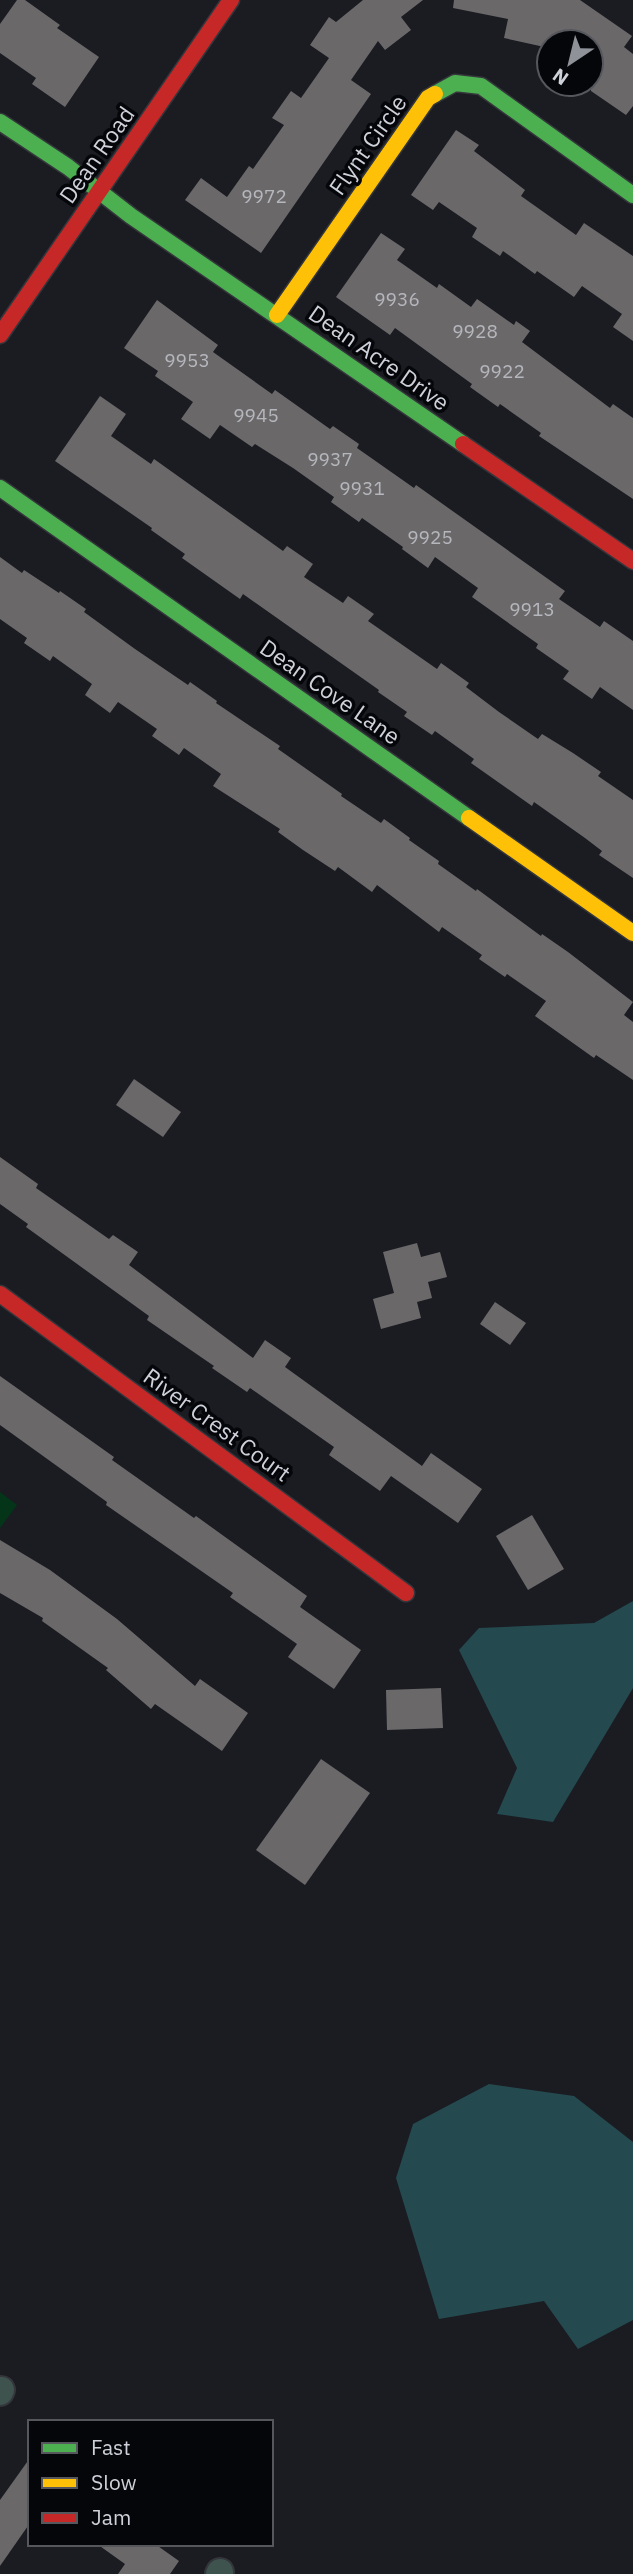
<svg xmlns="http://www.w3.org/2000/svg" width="633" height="2574" font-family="'IBM Plex Sans',sans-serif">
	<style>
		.green { fill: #043519 }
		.water { fill: #244a4f }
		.building { fill: #6b686a }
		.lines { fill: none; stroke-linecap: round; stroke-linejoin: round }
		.street-casing { stroke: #34363b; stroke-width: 30 }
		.fast-casing { stroke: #34363b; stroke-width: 19 }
		.slow-casing { stroke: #34363b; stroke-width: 19 }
		.jam-casing { stroke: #34363b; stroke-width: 19 }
		.street { stroke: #3e534d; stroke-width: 26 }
		.fast { stroke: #4caf50; stroke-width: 16 }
		.slow { stroke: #ffc107; stroke-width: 16 }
		.jam { stroke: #c62828; stroke-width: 16 }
		.labels { text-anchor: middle; stroke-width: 7; stroke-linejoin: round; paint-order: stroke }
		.number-label { font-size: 19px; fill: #b5b7bd }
		.street-label { font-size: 23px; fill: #ced1d9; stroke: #05060a }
	</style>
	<rect width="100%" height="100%" fill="#1a1c22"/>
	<!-- green -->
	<polygon class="green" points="0,1492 17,1505 0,1528"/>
	<!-- water -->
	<g class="water">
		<polygon points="633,1601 633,1688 553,1822 497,1814 517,1768 459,1650 479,1628 594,1623"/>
		<polygon points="489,2084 574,2096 633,2142 633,2320 578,2349 544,2301 439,2319 396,2178 413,2124"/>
	</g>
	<!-- building -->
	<g class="building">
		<polygon points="17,0 25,0 60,25 57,28 99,57 65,107 32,84 36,78 0,53 0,24"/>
		<polygon points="363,0 423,0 401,17 411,30 385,50 378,41 351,80 371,94 261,253 185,200 201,178 227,197 249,166 253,169 284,125 272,118 291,91 301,98 329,58 310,45 329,17 336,22"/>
		<polygon points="454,0 580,0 632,36 624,47 633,54 633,106 626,115 591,91 591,42 549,42 549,48 504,38 508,19 453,8"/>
		<polygon points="456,130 479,145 474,151 525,190 521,196 576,235 584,223 633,256 633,341 613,327 622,314 582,286 574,297 537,271 535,274 503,251 500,256 472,237 477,228 439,202 433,210 411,195"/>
		<polygon points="381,233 405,249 397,260 437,288 439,284 471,307 477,299 514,325 516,321 530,331 522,342 610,408 613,404 633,418 633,499 539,436 541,433 500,404 498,407 470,387 472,384 395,328 390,335 336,297"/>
		<polygon points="157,300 218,345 213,352 272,394 275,390 330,429 333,426 359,444 357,448 414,488 416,485 565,591 559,599 600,627 604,621 633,641 633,710 600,687 592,699 563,679 569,671 536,648 538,644 472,597 478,588 435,557 428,568 402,549 403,547 362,518 359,522 331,502 334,497 293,468 255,444 252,447 220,425 210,439 181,419 193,402 155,376 158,371 124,348"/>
		<polygon points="100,396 126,414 111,436 151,464 154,459 283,551 287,546 313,564 304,577 343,603 348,596 374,614 368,621 437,669 441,663 469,683 466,687 499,712 538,739 542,734 573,753 601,772 598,776 633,800 633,878 599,855 602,851 585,838 534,802 532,806 471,763 474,759 435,731 432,735 404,716 407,712 378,692 379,690 243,594 240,599 182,558 185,554 151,530 152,528 55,461"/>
		<polygon points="0,557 22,573 24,570 59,593 60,591 86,609 84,612 135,649 188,685 190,682 217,701 216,703 280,746 278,749 342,794 341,796 381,823 384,819 410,838 409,840 439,861 438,864 476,891 477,889 541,936 542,934 568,952 633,1002 624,1015 633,1022 633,1080 596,1055 594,1058 535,1016 546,1001 507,974 505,977 479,959 482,955 442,927 439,932 377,885 372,892 338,867 335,871 303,850 278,832 280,829 213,786 221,774 184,748 179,755 152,736 157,729 118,702 110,713 85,695 92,684 53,656 50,661 24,643 27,638 0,619"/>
		<polygon points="134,1079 181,1112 163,1137 116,1105"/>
		<polygon points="0,1157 38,1184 36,1188 109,1239 113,1235 138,1252 129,1265 253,1358 265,1340 291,1358 285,1367 422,1466 431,1453 482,1489 458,1523 391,1476 380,1491 329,1455 334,1447 250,1388 247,1392 212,1368 214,1366 147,1320 149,1316 26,1227 28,1224 0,1204"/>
		<polygon points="417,1243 421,1257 440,1252 447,1277 428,1282 432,1298 417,1302 421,1318 381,1329 373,1299 394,1293 383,1252"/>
		<polygon points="495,1302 526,1323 510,1345 480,1324"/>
		<polygon points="0,1376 114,1457 112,1460 194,1518 196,1516 307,1596 300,1607 361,1650 334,1689 288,1657 297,1644 230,1597 233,1593 106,1505 107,1502 0,1425"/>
		<polygon points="532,1515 564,1569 528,1590 496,1536"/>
		<polygon points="0,1540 50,1570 117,1619 195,1686 200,1679 248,1713 222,1751 155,1704 151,1709 106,1670 108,1668 42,1621 43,1618 0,1593"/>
		<polygon points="441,1688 443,1728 387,1730 386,1690"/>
		<polygon points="321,1759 370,1793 305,1885 256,1850"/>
		<polygon points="30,2458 30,2523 0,2566 0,2500"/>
		<polygon points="97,2544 155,2544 179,2561 170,2574 118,2574 125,2564"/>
	</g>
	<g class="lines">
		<defs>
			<g id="street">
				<polyline points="0,2392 1,2390"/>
				<polyline points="219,2574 220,2572"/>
			</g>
			<g id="fast">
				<polyline points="435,94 455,83 481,86 633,195"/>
				<polyline points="0,122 68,167 131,216 463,444"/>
				<polyline points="0,488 469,818"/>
			</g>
			<g id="slow">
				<polyline points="277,315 428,98 435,94"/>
				<polyline points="469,818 633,933"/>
			</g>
			<g id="jam">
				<polyline points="0,335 231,0"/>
				<polyline points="463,444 633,561"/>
				<polyline points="0,1294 406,1593"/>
			</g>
		</defs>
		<!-- street casing -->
		<use href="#street" class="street-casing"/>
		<!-- fast casing -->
		<use href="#fast" class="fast-casing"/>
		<!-- slow casing -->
		<use href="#slow" class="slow-casing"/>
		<!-- jam casing -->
		<use href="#jam" class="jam-casing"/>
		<!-- street -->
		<use href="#street" class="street"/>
		<!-- fast -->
		<use href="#fast" class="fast"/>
		<!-- slow -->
		<use href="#slow" class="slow"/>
		<!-- jam -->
		<use href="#jam" class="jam"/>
	</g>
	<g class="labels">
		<!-- number labels -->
		<g class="number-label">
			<text x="264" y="203">9972</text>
			<text x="397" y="306">9936</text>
			<text x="475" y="338">9928</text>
			<text x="187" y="367">9953</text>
			<text x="502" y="378">9922</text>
			<text x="256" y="422">9945</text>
			<text x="330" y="466">9937</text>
			<text x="362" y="495">9931</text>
			<text x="430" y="544">9925</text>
			<text x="532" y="616">9913</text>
		</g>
		<!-- street labels -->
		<g class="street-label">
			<text transform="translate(368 145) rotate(-55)" y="8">Flynt Circle</text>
			<text transform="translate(97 155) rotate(-55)" y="8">Dean Road</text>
			<text transform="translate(379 358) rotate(35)" y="8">Dean Acre Drive</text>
			<text transform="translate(330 692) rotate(35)" y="8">Dean Cove Lane</text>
			<text transform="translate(217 1425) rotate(36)" y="8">River Crest Court</text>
		</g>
	</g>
	<!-- legend -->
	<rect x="28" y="2420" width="245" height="126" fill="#05060a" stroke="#55575d" stroke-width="2"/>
	<rect x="42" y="2443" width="35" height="10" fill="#4caf50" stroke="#55575d" stroke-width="2"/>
	<text x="91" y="2455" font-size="21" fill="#ced1d9">Fast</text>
	<rect x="42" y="2478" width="35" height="10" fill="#ffc107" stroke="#55575d" stroke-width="2"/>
	<text x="91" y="2490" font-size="21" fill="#ced1d9">Slow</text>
	<rect x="42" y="2513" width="35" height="10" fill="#c62828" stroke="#55575d" stroke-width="2"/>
	<text x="91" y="2525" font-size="21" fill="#ced1d9">Jam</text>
	<!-- north arrow -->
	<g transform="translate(570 63) rotate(215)"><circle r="33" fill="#05060a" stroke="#55575d" stroke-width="2"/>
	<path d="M0-5L12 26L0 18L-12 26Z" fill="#8f9299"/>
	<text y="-10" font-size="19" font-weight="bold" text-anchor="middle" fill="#ced1d9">N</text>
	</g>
</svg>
